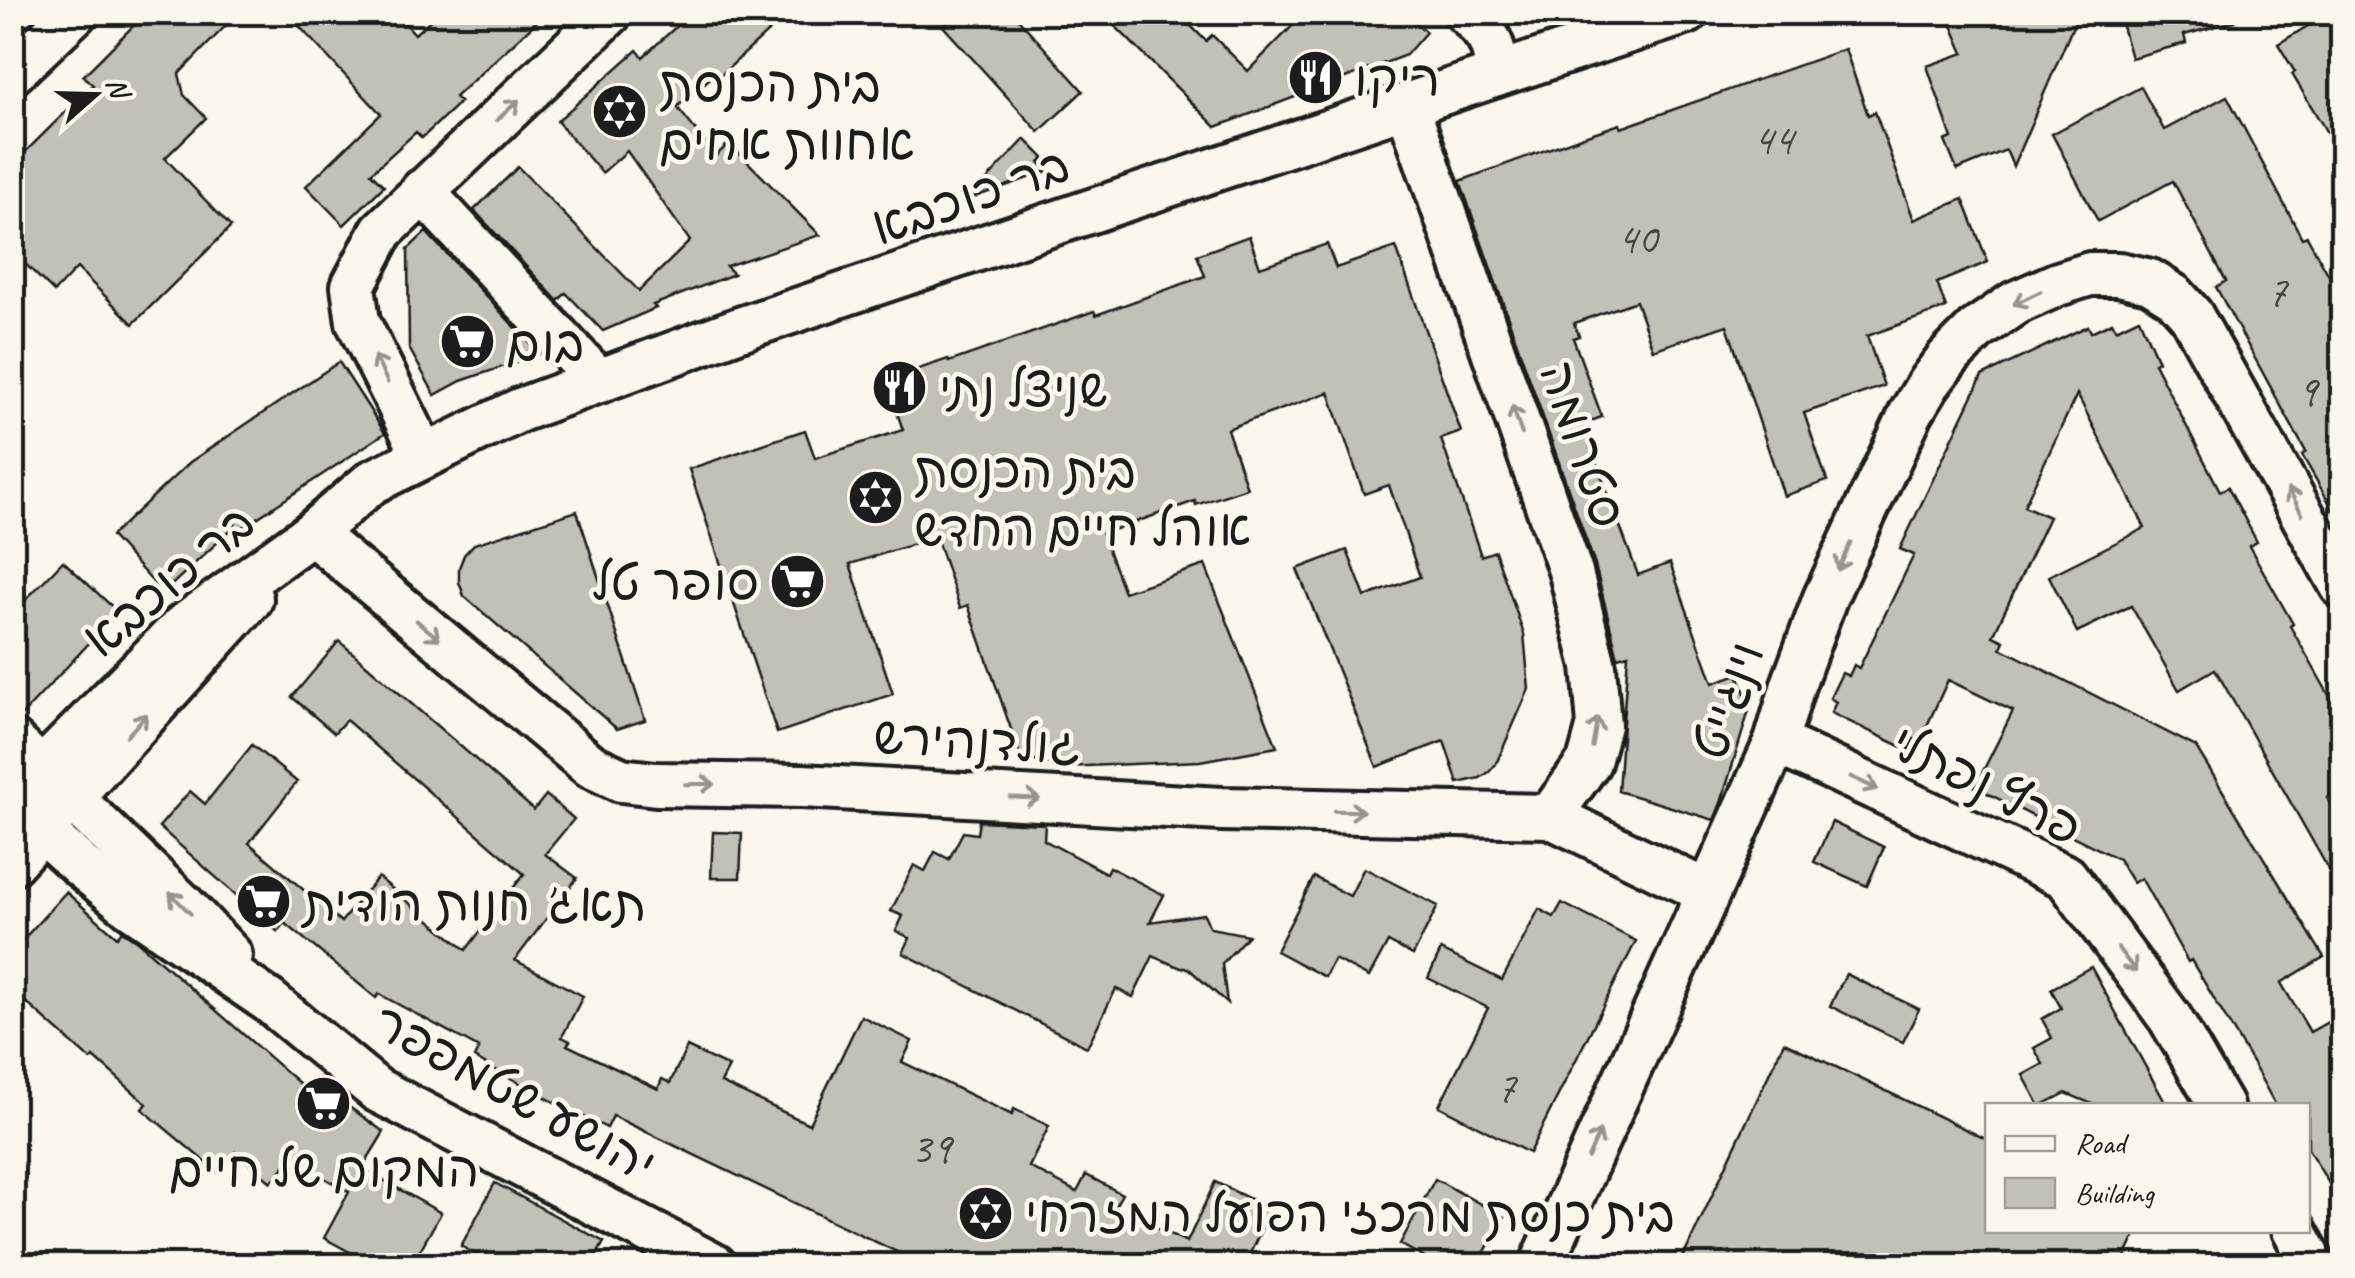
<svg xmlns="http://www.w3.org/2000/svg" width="2355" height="1278" font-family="Caveat,'Playpen Sans Hebrew',sans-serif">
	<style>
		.building { fill: #c3c0b8; stroke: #1c1c1c; stroke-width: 2.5 }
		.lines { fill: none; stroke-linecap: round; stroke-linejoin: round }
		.minor-casing { stroke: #1c1c1c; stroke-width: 50 }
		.minor { stroke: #fbf7ec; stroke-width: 42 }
		.oneway { stroke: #97948e }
		.labels { text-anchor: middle; stroke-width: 9; stroke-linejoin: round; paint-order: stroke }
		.number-label { font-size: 45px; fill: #464543 }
		.poi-label { font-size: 50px; fill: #1c1c1c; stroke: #fbf7ec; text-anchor: start }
		.street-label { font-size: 50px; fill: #1c1c1c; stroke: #fbf7ec }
	</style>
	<rect width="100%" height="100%" fill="#fbf7ec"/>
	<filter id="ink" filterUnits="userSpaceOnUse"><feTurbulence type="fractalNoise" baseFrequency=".01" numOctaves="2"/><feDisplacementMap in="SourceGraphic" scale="20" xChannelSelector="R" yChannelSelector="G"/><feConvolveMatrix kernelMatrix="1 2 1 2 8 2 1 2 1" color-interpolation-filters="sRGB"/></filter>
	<g filter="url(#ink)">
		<!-- building -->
		<g class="building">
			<polygon points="147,12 239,12 179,74 184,95 206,118 165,158 231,227 133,324 77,268 54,292 12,251 12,165 93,85 83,76"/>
			<polygon points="286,12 395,12 415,34 439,12 547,12 455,97 460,102 422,138 416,132 371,173 384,186 344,225 306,186 381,114"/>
			<polygon points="692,12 790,12 720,76 717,72 677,107 716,156 729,143 820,235 726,266 734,274 653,305 656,308 603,331 566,293 558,301 474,210 518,167 639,291 690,241 627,151 602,173 557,121 637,50 643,57"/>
			<polygon points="958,12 1012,12 1083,91 1039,132 943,26"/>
			<polygon points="1101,12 1177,12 1206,41 1212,35 1248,71 1306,12 1405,12 1426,32 1406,55 1216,127"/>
			<polygon points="1979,12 2079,12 2013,166 2006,150 1957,170 1945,141 1952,138 1927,66 1964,53 1951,23"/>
			<polygon points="2118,12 2234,12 2235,21 2184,35 2186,43 2131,58"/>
			<polygon points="2304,12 2342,12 2342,158 2292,74 2295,72 2278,44 2311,24"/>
			<polygon points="1845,49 1868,115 1875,112 1914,220 1963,199 1988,262 1937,283 1946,308 1867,336 1884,386 1804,413 1827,481 1784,496 1727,325 1653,350 1636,301 1574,323 1579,336 1573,338 1602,417 1582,424 1638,575 1670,563 1713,683 1738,674 1750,707 1721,803 1714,820 1618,791 1628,654 1618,657 1595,565 1460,181 1581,137 1620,124 1621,128"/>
			<polygon points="2141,87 2164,130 2227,96 2302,238 2307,236 2342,299 2342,525 2302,455 2306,452 2216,287 2226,281 2173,181 2098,221 2052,134"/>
			<polygon points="1025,139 1044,158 1040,163 1048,171 969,199"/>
			<polygon points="426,232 540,354 461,381 435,395 409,348 408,249"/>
			<polygon points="1249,236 1260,267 1327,244 1336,268 1396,247 1461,432 1441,439 1481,556 1495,551 1524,634 1529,689 1496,764 1489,772 1480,778 1458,783 1444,741 1377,767 1297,569 1347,550 1365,597 1420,577 1389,485 1364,494 1329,392 1227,429 1247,488 1196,505 1195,501 1102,534 1124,592 1205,565 1277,747 1200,761 1064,767 1021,758 968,605 960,608 936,537 850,564 893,694 777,733 689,469 805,430 815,458 903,430 886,380 948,359 949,362 1094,311 1096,315 1205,276 1197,255"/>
			<polygon points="2139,318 2158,361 2154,363 2220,491 2228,487 2257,542 2249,546 2293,624 2290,626 2342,718 2342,790 2327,798 2342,825 2342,893 2215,669 2179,690 2131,606 2077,632 2049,576 2145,528 2077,394 2024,506 2049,517 1993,636 2004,641 2001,648 2196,747 2324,957 2281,983 2310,1032 2342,1014 2342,1205 2308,1149 2308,1106 2276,1106 2253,1064 2191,960 2188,962 2141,878 2133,883 2118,859 1975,787 2013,711 1948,680 1920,741 1914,739 1909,750 1831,713 1836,702 1830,698 1842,673 1849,676 1854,665 1859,668 1914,555 1900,549 1982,376 2088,326 2091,332 2112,322 2116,329"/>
			<polygon points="339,362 385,433 239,530 236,525 163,593 111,536 190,462"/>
			<polygon points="577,511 645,720 617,729 464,596 459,582 459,568 464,555 474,544"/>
			<polygon points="63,561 118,612 20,717 12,717 12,614"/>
			<polygon points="339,641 534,810 546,795 574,819 545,854 577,878 515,960 583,996 562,1037 570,1041 567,1045 658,1089 662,1079 670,1083 687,1047 729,1067 721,1083 809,1124 861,1016 912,1041 902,1062 1012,1115 1014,1109 1049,1126 1029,1167 1077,1192 1086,1175 1122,1194 1114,1208 1187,1242 1215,1182 1271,1209 1244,1266 926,1266 613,1116 607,1128 556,1103 474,1058 479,1048 379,994 376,998 285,923 278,932 159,827 190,791 205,804 252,745 297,782 249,843 341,922 378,877 466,950 524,874 346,720 334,733 292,697"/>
			<polygon points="979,821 1045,824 1044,840 1106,873 1109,867 1164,895 1150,922 1204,914 1210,928 1248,935 1222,964 1227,1003 1188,968 1181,968 1153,956 1133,997 1116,989 1087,1047 903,953 910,938 896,931 903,916 891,911 914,865 925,871 935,852 949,859 963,832 977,834"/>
			<polygon points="1832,822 1884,847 1867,886 1814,862"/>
			<polygon points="713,832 742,833 740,878 711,878"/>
			<polygon points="1364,868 1438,906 1413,955 1388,942 1369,977 1334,959 1325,977 1276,951 1314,877 1350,896"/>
			<polygon points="66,892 117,937 122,931 137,941 309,1092 316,1083 384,1132 362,1168 441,1213 415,1259 401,1251 393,1266 351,1266 357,1256 324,1238 349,1192 291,1159 271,1182 235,1152 217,1172 142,1109 147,1104 94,1057 91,1060 12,990 12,952"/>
			<polygon points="1562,903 1636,941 1529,1153 1439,1106 1488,1008 1428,978 1441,950 1502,980 1539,909 1554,917"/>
			<polygon points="2091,967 2167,1106 2097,1106 2066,1093 2040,1106 2023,1075 2043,1064 2034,1048 2052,1038 2042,1019 2061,1008 2051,989"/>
			<polygon points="1846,974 1919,1009 1903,1042 1830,1006"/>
			<polygon points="1784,1042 1988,1140 1988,1230 2138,1230 2121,1266 1679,1266"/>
			<polygon points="1435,1179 1504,1217 1477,1266 1439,1266 1400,1244"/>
			<polygon points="495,1183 604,1242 591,1266 496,1266 461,1246"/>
		</g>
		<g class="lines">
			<defs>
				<g id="minor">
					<path d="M1466 12C1488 34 1496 43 1496 75"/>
					<polyline points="12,73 76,12"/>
					<polyline points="1407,105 1571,573 1594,666 1599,725 1589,762 1550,816"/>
					<polyline points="422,191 599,381"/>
					<polyline points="424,456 358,322 353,286 382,231 611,12"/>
					<polyline points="312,533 591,766 621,780 656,784 802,786 1222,809 1550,816 1707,892"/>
					<polyline points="12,741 181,903 230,955"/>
					<polyline points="1776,742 2066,877 2170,1018 2221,1106"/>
					<polyline points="12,800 182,627 312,533 372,482 520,410 737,330 1496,75 1687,12"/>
					<polyline points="12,803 81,866 130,906 269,1001 377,1090 715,1266"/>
					<polyline points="12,863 251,599"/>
					<polyline points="2294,1230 2314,1266"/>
					<polyline points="1541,1266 1776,742 1793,685 1825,598 1911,413 1929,383 1948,358 1976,330 2015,303 2058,284 2090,274 2119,274 2150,281 2174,296 2191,315 2342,586"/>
				</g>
			</defs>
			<!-- minor casing -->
			<use href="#minor" class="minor-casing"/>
			<!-- minor -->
			<use href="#minor" class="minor"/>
		</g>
		<!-- one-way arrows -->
		<defs><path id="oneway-shaft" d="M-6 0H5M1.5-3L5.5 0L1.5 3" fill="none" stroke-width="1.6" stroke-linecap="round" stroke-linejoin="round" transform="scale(2.5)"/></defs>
		<g class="oneway">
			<use href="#oneway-shaft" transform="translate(508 110) rotate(-43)"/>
			<use href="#oneway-shaft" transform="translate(2027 298) rotate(154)"/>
			<use href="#oneway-shaft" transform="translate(381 369) rotate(-116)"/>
			<use href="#oneway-shaft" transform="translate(1517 420) rotate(-109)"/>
			<use href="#oneway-shaft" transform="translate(2295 501) rotate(-119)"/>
			<use href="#oneway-shaft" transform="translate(1844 557) rotate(115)"/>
			<use href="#oneway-shaft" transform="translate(428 630) rotate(40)"/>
			<use href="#oneway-shaft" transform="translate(137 725) rotate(-48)"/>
			<use href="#oneway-shaft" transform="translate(1595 732) rotate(-80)"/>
			<use href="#oneway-shaft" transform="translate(1864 783) rotate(25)"/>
			<use href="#oneway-shaft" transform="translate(700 784) rotate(-1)"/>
			<use href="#oneway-shaft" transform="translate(1025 798) rotate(3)"/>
			<use href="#oneway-shaft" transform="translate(1349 811) rotate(1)"/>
			<use href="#oneway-shaft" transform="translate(180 903) rotate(-135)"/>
			<use href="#oneway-shaft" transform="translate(2127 960) rotate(53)"/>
			<use href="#oneway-shaft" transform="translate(1594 1144) rotate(-66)"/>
		</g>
	</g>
	<!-- icons -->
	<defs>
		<symbol id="restaurant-disc" viewBox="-11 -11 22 22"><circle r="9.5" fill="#1c1c1c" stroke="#fbf7ec"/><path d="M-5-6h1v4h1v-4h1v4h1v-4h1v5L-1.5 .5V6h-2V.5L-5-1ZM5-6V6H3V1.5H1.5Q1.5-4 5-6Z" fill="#fff"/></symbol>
		<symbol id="synagogue-disc" viewBox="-11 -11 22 22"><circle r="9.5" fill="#1c1c1c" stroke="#fbf7ec"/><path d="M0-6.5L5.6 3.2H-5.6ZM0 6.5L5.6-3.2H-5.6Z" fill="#fff"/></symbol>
		<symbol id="supermarket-disc" viewBox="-11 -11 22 22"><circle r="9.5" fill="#1c1c1c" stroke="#fbf7ec"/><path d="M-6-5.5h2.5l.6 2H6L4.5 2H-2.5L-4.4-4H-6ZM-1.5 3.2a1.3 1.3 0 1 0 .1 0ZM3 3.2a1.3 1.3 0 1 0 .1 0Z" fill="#fff"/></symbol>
	</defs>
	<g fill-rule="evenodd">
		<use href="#restaurant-disc" x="1284" y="46" width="63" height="63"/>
		<use href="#synagogue-disc" x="588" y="80" width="63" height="63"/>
		<use href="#supermarket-disc" x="436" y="310" width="63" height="63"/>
		<use href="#restaurant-disc" x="868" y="356" width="63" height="63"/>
		<use href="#synagogue-disc" x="844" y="466" width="63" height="63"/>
		<use href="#supermarket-disc" x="766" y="550" width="63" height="63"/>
		<use href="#supermarket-disc" x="232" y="870" width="63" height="63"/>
		<use href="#supermarket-disc" x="292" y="1072" width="63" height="63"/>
		<use href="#synagogue-disc" x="954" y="1182" width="63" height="63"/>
	</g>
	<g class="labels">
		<!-- number labels -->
		<g class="number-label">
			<text x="1773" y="154">44</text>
			<text x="1637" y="253">40</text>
			<text x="2277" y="306">7</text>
			<text x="2307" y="406">9</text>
			<text x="1506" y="1102">7</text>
			<text x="931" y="1163">39</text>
		</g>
		<!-- poi labels -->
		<g class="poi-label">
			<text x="1354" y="95">ריקו</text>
			<text x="659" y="101">בית הכנסת<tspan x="659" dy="58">אחוות אחים</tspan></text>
			<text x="506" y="360">בום</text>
			<text x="939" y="406">שניצל נתי</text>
			<text x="914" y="487">בית הכנסת<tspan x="914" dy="58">אוהל חיים החדש</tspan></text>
			<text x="759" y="599" text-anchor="end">סופר טל</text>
			<text x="303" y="920">תאג' חנות הודית</text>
			<text x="324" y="1186" text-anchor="middle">המקום של חיים</text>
			<text x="1025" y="1231">בית כנסת מרכזי הפועל המזרחי</text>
		</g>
		<!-- street labels -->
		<g class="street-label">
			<text transform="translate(970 195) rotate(-19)" y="18">בר כוכבא</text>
			<text transform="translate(1584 444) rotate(71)" y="18">סטרומה</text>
			<text transform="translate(168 580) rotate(-40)" y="18">בר כוכבא</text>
			<text transform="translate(1727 700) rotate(-70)" y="18">וינגייט</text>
			<text transform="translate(977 740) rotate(3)" y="18">גולדנהירש</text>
			<text transform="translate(1987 784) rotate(27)" y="18">פרץ נפתלי</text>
			<text transform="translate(515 1092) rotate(29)" y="18">יהושע שטמפפר</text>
		</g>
	</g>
	<!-- margin -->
	<rect width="2355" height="1278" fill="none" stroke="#fbf7ec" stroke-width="50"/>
	<rect x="25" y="25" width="2305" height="1228" fill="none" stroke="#1c1c1c" stroke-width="4" filter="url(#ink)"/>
	<!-- legend -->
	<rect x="1985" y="1103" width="325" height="130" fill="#fbf7ec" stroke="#a29f99" stroke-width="2.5"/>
	<rect x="2005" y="1136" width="50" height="15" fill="#fbf7ec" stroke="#a29f99" stroke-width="2.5"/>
	<text x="2075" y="1153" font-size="30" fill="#1c1c1c">Road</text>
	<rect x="2005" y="1178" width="50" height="30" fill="#c3c0b8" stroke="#a29f99" stroke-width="2.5"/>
	<text x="2075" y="1203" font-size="30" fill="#1c1c1c">Building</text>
	<!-- north arrow -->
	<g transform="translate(95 95) rotate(70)" stroke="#fbf7ec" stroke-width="8" paint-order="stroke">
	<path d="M0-8L18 38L0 25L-18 38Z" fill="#1c1c1c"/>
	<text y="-15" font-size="28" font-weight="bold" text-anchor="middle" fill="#1c1c1c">N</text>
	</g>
</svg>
